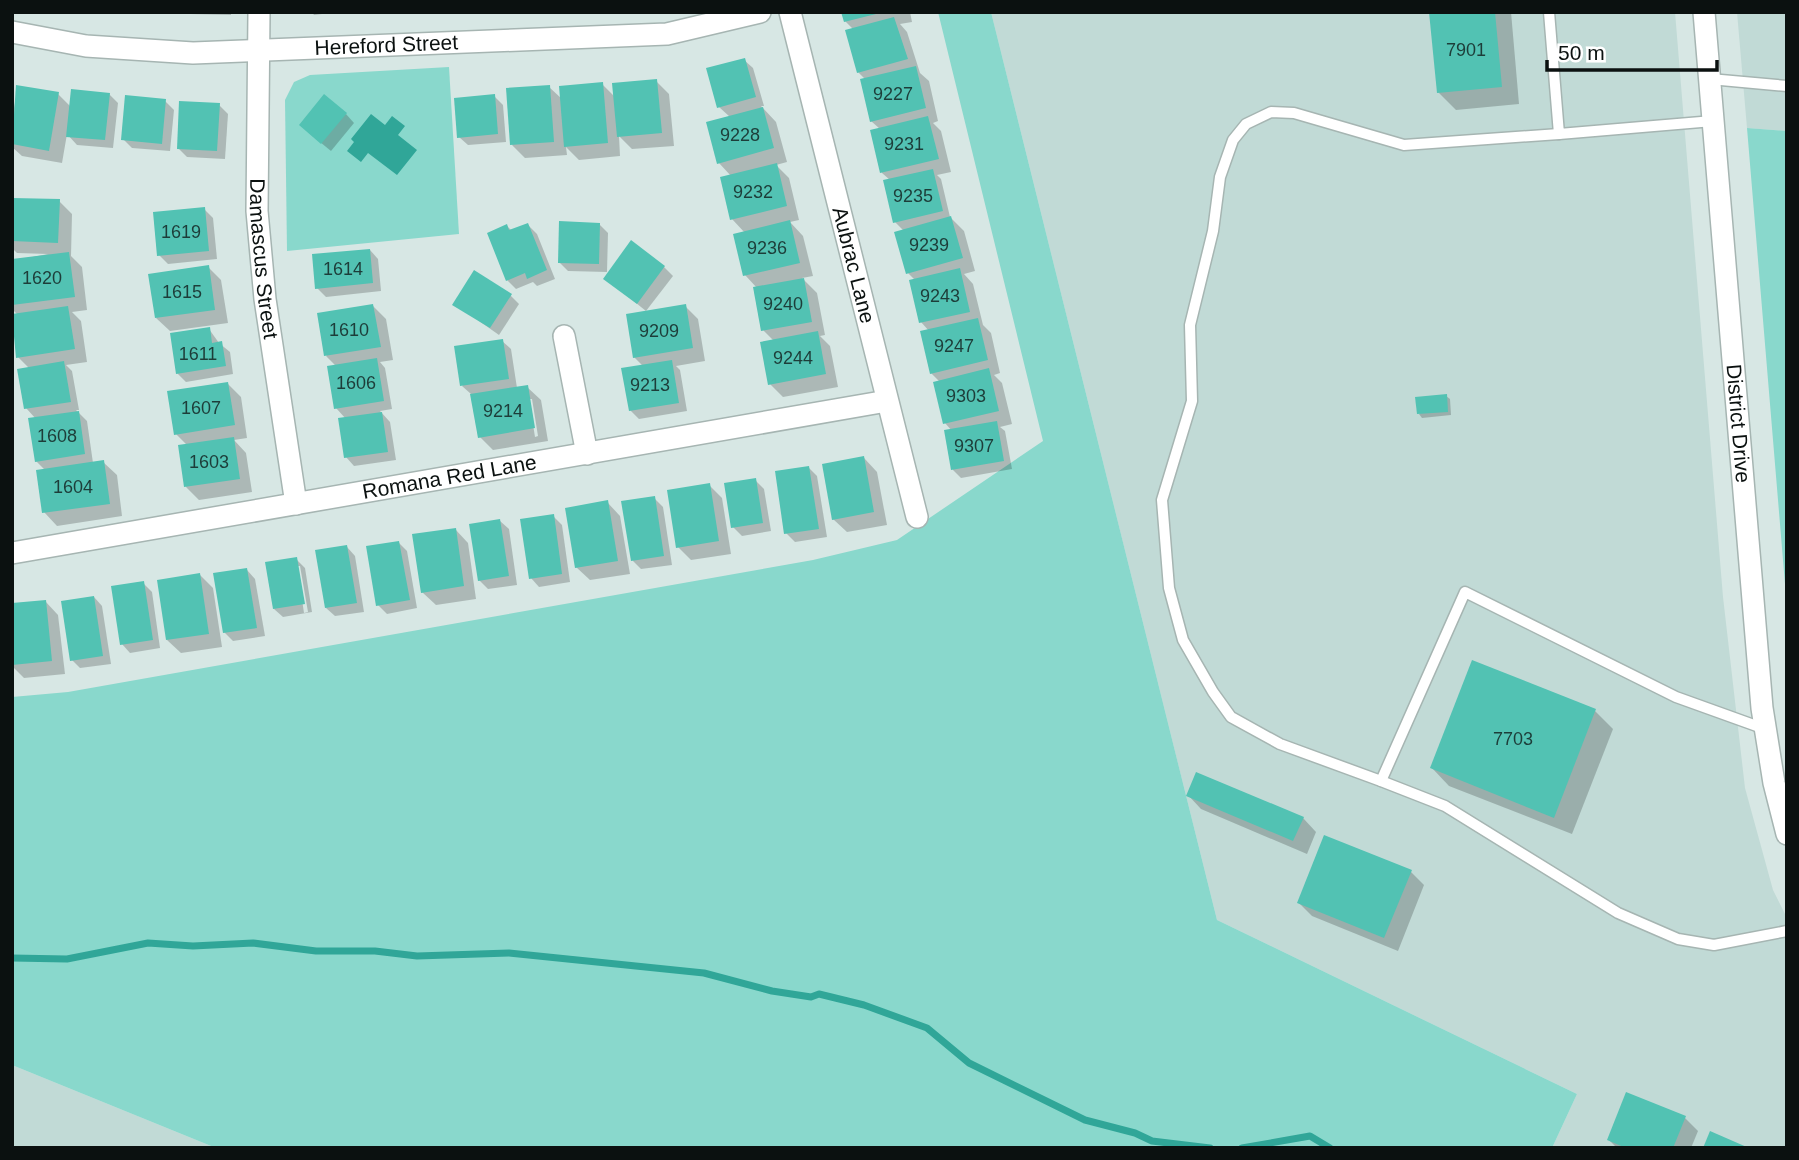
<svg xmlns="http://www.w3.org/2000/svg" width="1799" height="1160" font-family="Arial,sans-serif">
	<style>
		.built { fill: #c1dad6 }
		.green { fill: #89d8cc }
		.water { fill: #30a698 }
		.shadow { fill: #0003; fill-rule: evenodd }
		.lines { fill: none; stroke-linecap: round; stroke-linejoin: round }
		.stream { stroke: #30a698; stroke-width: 7 }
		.building { fill: #52c2b3 }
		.lane-casing { stroke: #a6b5b2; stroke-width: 13 }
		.street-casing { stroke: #a6b5b2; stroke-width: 24 }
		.lane { stroke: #fff; stroke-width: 10 }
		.street { stroke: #fff; stroke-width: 21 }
		.labels { text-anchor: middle; stroke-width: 5; stroke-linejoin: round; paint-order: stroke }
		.number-label { font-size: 18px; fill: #1d3d39 }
		.street-label { font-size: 21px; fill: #0b1110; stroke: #fff }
	</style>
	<rect width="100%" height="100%" fill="#d7e7e4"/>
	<!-- built -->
	<g class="built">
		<polygon points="991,12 1675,12 1723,597 1745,788 1773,890 1787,918 1787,1148 1552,1148 1577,1094 1217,920"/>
		<polygon points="1737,12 1787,12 1787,131 1747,128"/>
		<polygon points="12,1065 216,1148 12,1148"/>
	</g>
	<!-- green -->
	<g class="green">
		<polygon points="938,12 991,12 1217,920 1577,1094 1552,1148 216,1148 12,1065 12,697 68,692 813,560 897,540 1043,441"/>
		<polygon points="449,67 459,234 287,251 285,100 294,82 310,75"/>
		<polygon points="1747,128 1787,131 1787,608"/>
	</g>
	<!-- water -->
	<polygon class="water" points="371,114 385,125 392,116 405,126 398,135 417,150 397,175 368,153 361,162 347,151 354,142 351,139"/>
	<!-- shadow -->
	<g class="shadow">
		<polygon points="188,12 231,12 231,15 190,14"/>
		<polygon points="312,12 338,12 314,15"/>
		<polygon points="843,12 910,12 912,22 900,24 907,32 920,73 929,81 938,121 933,123 941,131 951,172 937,175 941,179 950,217 964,231 975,271 964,274 973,284 983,325 991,333 1000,373 994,375 1002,383 1012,424 1000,427 1005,431 1012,469 961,478 953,470 952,431 945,423 940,382 931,373 929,331 921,322 915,280 908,273 904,231 895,222 890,180 882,173 872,131 880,129 871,121 865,79 858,72 854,30 845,21"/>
		<polygon points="1431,12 1511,12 1519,104 1456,110 1438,92"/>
		<polygon points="744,60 753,68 764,106 761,106 776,122 787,162 776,165 789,178 799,220 790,222 803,236 813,276 802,278 817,293 825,335 820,336 830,346 838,387 783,397 770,384 774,341 763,330 757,288 745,275 745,233 732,219 731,176 719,163 730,117 719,107"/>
		<polygon points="656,81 669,94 674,146 632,149 619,136 620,156 579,160 566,147 567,155 525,158 512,145 549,87 562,99 602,84 615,97"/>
		<polygon points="18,87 58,94 71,107 109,94 118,103 113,148 77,145 67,134 62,163 22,156 12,147 12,119"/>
		<polygon points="494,96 503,105 506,142 468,145 459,137"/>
		<polygon points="165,101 174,110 170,151 132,148 123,139"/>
		<polygon points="219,105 228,114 225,159 187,157 178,148"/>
		<polygon points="346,114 354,123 331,151 309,133"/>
		<polygon points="12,199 59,201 72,214 71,256 82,267 87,310 72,312 81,321 87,362 66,365 72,371 79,410 76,410 87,421 93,463 103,462 117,475 122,516 57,526 44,512 45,470 36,461 36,419 26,408 29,368 18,357 12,323 12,316 18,315 12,309 12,261 48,254 17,253 12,248"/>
		<polygon points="204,209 213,218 217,259 168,264 159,255"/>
		<polygon points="599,224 608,233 607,272 568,271 560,263"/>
		<polygon points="528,225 537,234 555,279 537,286 533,282 516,289 507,280 507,226 512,231"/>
		<polygon points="370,250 378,259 381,291 326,297 317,288"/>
		<polygon points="208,267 221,280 228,323 170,331 156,318"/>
		<polygon points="664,267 673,276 646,311 605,278"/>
		<polygon points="510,295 519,304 499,335 455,304"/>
		<polygon points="373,306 386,319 393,360 380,362 385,368 392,409 380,411 390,422 396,460 354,466 346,457 346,419 336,408 336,366 326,356"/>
		<polygon points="685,306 698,319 705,361 676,366 680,370 687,411 639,419 630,410 643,366 634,357"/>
		<polygon points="209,329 219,343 230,352 233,374 186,382 177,373"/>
		<path d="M502 341 511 349 517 388 527 387 541 400 548 441 493 450 480 437 471 394 462 386ZM529 399H532L538 436 535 437Z"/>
		<polygon points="227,383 241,397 247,438 234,440 246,453 252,492 199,500 186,487 188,446 176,434"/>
		<polygon points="1446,396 1450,399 1451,415 1422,418 1419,414"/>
		<polygon points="864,458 877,472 887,525 847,532 833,519"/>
		<polygon points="809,468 817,476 827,537 795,542 786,533"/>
		<polygon points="755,480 764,489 771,531 742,536 733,527"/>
		<polygon points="709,485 722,498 731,554 691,560 678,547"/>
		<polygon points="654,498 663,507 672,565 641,569 633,561"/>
		<polygon points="607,502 620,516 630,574 590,580 576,567"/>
		<polygon points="553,516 562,525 570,582 539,587 531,578"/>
		<polygon points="500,521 509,529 517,585 488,589 479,580"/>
		<polygon points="455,529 468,543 476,599 436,605 422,592"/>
		<polygon points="399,543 407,551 417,608 387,614 378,605"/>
		<polygon points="347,547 355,556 364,612 335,616 326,608"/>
		<path d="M296 559 305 568 312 612 283 617 274 609ZM297 566H300L308 612 304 613Z"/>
		<polygon points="247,570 255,579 265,636 233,641 224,632"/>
		<polygon points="200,575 213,588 222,647 181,653 167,640"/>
		<polygon points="143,583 152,592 160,648 130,653 122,644"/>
		<polygon points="94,597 102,606 111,664 80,668 72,660"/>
		<polygon points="45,601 58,615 65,674 24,678 12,666 12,605"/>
		<polygon points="1595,711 1613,729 1572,834 1449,786 1432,768"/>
		<polygon points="1188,795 1303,818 1316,832 1307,854 1201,809"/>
		<polygon points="1411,872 1424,885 1398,951 1312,916 1299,903"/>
		<polygon points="1685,1118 1698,1131 1691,1148 1617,1148 1609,1140"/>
	</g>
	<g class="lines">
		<!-- stream -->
		<g class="stream">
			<polyline points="12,958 67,959 148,943 193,946 253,943 316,951 375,951 417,956 509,953 704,973 772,991 811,997 819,994 864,1005 927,1028 969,1063 1085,1120 1135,1133 1152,1141 1210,1148"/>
			<polyline points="1242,1148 1310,1136 1330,1148"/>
		</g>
	</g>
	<!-- building -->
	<g class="building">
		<polygon points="841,12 880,12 880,13 844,22"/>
		<polygon points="1429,12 1495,12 1502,87 1437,93"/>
		<polygon points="894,17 908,59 857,73 845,30"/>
		<polygon points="745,58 756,97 717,108 706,68"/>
		<polygon points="916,66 926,108 870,122 860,79"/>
		<polygon points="657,79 662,133 617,137 612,83"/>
		<polygon points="603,82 608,143 564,147 559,86"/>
		<polygon points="16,85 59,92 49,151 12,144"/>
		<polygon points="550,85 554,142 510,145 506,88"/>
		<polygon points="71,89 110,93 105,140 66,137"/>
		<polygon points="324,94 347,113 321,144 299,125"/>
		<polygon points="495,94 498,134 457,138 454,98"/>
		<polygon points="125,95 166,99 162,144 121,140"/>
		<polygon points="179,101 220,103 217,151 177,149"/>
		<polygon points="763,107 774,148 717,164 706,122"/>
		<polygon points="928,116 939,159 880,173 870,130"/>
		<polygon points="777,163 787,206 730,220 720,177"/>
		<polygon points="933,169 943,211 893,223 883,180"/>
		<polygon points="12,198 60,199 58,243 12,241"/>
		<polygon points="205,207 209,251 157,256 153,212"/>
		<polygon points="951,216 963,258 906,274 894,232"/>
		<polygon points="790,220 800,263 743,276 733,234"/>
		<polygon points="559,221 600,223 599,264 558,263"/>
		<polygon points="528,223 547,270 527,279 525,273 506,281 487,233 507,224 509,230"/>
		<polygon points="631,240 665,266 637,304 603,279"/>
		<polygon points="370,249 373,283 315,289 312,254"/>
		<polygon points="69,252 75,297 12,305 12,259"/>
		<polygon points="209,265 215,310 155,318 148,274"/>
		<polygon points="960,268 970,312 919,323 909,280"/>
		<polygon points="474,270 512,294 490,328 452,305"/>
		<polygon points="804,278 812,322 761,331 753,287"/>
		<polygon points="373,304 381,347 324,356 317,313"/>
		<polygon points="686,304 693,348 633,358 626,314"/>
		<polygon points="68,306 75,349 16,358 12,314"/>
		<polygon points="978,318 988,360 930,374 920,331"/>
		<polygon points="210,327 212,343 222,341 226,366 176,374 170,333"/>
		<polygon points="818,331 826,374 768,385 760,342"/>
		<polygon points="503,339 509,379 460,386 454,346"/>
		<polygon points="377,358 384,401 334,409 327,366"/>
		<polygon points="672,360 679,403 629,411 621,368"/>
		<polygon points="64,361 71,402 24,409 17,369"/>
		<polygon points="989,368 999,411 943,424 933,382"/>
		<polygon points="228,382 235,425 174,435 167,391"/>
		<polygon points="528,385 535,428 478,438 470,394"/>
		<polygon points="1447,394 1448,412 1417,414 1415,397"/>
		<polygon points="79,411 85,454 35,462 28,418"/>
		<polygon points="382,412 388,452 344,458 338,418"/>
		<polygon points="997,421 1004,461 951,470 944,430"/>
		<polygon points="234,437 240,479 184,487 178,445"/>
		<polygon points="864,456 874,512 832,520 822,464"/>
		<polygon points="104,460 110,504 42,513 36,470"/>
		<polygon points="809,466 819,529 784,534 775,471"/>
		<polygon points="756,478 763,523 731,528 724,483"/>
		<polygon points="710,483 719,541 676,548 667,490"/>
		<polygon points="655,496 664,556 631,561 621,501"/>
		<polygon points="608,500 618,561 575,568 565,508"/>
		<polygon points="554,514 562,574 529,579 520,519"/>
		<polygon points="500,519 509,576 478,581 469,524"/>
		<polygon points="456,528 464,586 421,593 412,534"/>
		<polygon points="399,541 410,600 376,606 366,546"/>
		<polygon points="347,545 357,603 325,608 315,550"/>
		<polygon points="297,557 305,604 273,609 265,562"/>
		<polygon points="247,568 257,628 223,633 213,573"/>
		<polygon points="200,573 209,634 166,640 157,580"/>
		<polygon points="144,581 153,640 120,645 111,586"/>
		<polygon points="94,596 103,656 70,661 61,601"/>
		<polygon points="46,600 52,661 12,665 12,603"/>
		<polygon points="1472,660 1596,709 1554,818 1430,768"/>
		<polygon points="1196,772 1304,817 1293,841 1186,796"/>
		<polygon points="1324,835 1412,870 1384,938 1297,903"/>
		<polygon points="1626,1092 1686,1116 1673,1148 1626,1148 1607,1140"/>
		<polygon points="1710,1131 1749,1148 1703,1148"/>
	</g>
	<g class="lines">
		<defs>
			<g id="lane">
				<polyline points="1549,12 1559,134 1713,121"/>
				<polyline points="1710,79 1787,86"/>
				<polyline points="1765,729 1676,697 1465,592 1381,781 1445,806 1618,913 1678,939 1714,945 1787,931"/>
				<polyline points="1381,781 1280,744 1231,717 1213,692 1183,640 1169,588 1162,500 1192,401 1190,325 1213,231 1220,177 1233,140 1246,124 1271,112 1294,113 1404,145 1559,134"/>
			</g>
			<g id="street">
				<path id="s1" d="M259 12 257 211 265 299 296 504"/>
				<path id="s2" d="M790 12 917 517"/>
				<path id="s3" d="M1704 12 1762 708 1774 783 1787 834"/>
				<path id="s4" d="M12 32 86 46 193 53 667 34 760 12"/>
				<polyline points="564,336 587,454"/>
				<path id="s5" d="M12 553 887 401"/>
			</g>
		</defs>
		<!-- lane casing -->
		<use href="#lane" class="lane-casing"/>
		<!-- street casing -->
		<use href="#street" class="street-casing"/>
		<!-- lane -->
		<use href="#lane" class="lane"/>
		<!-- street -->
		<use href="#street" class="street"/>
	</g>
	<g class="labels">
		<!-- number labels -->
		<g class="number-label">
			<text x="1466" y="56">7901</text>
			<text x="893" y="100">9227</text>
			<text x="740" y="141">9228</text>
			<text x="904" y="150">9231</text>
			<text x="753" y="198">9232</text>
			<text x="913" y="202">9235</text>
			<text x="181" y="238">1619</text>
			<text x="929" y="251">9239</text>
			<text x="767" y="254">9236</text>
			<text x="343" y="275">1614</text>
			<text x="42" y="284">1620</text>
			<text x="182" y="298">1615</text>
			<text x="940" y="302">9243</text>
			<text x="783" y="310">9240</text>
			<text x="349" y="336">1610</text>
			<text x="659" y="337">9209</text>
			<text x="954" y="352">9247</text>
			<text x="198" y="360">1611</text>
			<text x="793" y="364">9244</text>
			<text x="356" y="389">1606</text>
			<text x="650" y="391">9213</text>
			<text x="966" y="402">9303</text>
			<text x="201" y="414">1607</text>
			<text x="503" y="417">9214</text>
			<text x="57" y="442">1608</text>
			<text x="974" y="452">9307</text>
			<text x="209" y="468">1603</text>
			<text x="73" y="493">1604</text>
			<text x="1513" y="745">7703</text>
		</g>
		<!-- street labels -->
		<g class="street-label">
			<text dy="7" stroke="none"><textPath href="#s4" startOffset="376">Hereford Street</textPath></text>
			<text dy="7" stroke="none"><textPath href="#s1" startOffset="247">Damascus Street</textPath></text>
			<text dy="7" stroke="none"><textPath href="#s2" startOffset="261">Aubrac Lane</textPath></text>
			<text dy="7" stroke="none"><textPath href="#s3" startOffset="413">District Drive</textPath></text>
			<text dy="7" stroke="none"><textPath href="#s5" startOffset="444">Romana Red Lane</textPath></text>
		</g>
	</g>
	<!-- border -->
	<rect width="1799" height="1160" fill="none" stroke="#0b1110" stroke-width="28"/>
	<!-- scale -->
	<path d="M1547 60v10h170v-10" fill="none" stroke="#0b1110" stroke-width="3.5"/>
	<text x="1558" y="60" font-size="21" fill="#0b1110" stroke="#ffffff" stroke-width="5" paint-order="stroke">50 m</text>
</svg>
